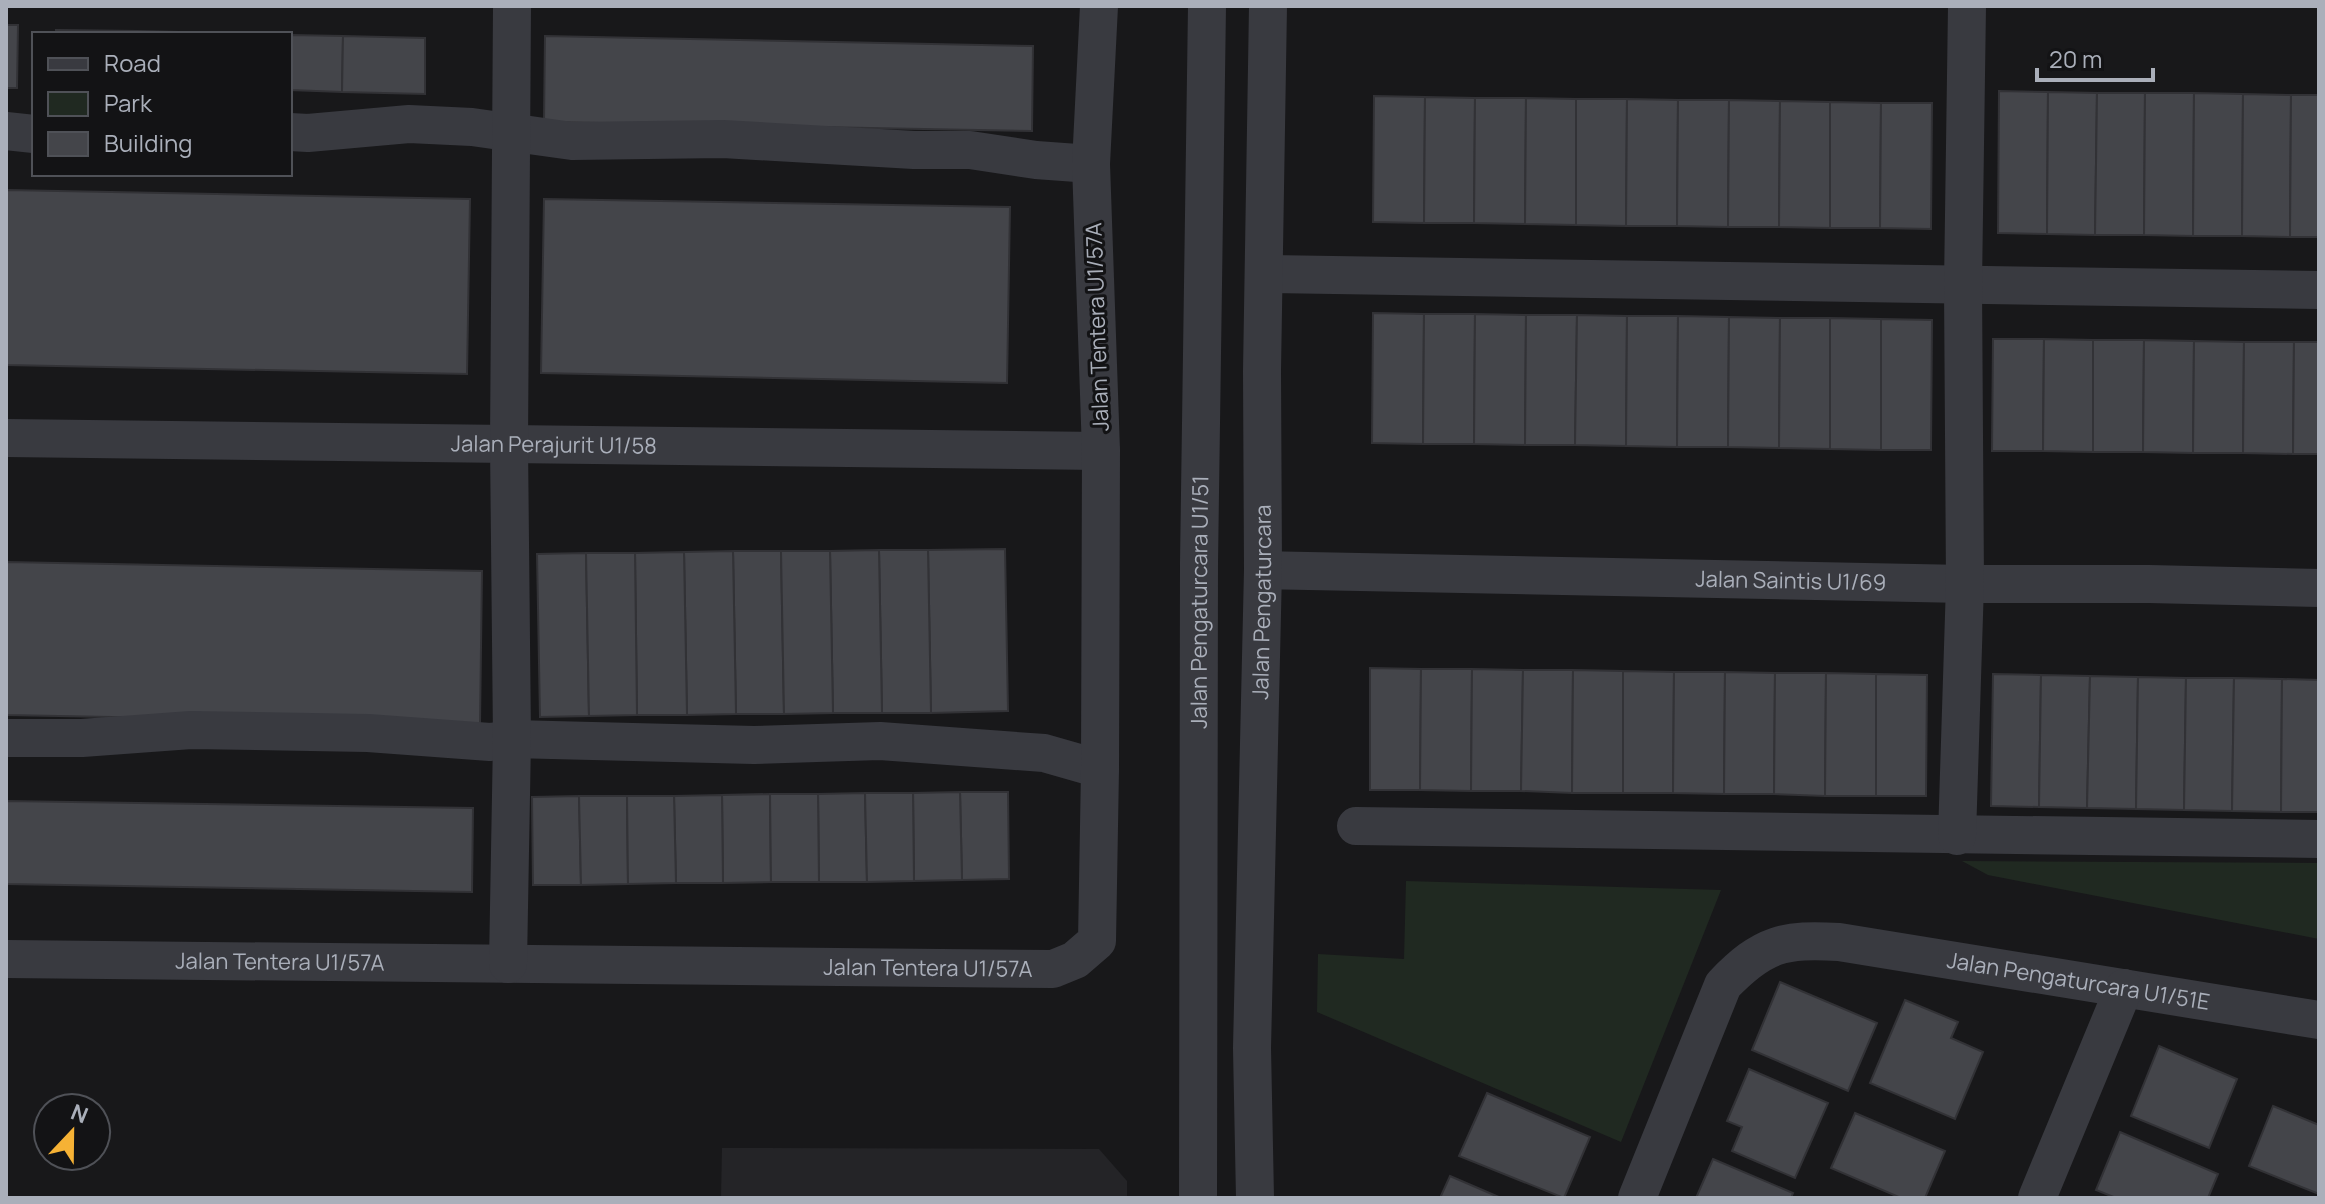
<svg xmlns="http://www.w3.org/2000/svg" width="2325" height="1204" font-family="Manrope,sans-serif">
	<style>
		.built { fill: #242427 }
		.green { fill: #202921 }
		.building { fill: #44454a; stroke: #323236; stroke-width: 2 }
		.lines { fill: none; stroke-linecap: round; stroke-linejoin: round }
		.minor { stroke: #393a40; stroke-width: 38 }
		.labels { text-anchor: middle; stroke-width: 6; stroke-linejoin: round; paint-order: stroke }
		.street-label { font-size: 22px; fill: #aaafba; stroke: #131315 }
	</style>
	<rect width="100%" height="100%" fill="#18181a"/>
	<!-- built -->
	<polygon class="built" points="722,1148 1099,1149 1127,1181 1127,1198 721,1198"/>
	<!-- green -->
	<g class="green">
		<polygon points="1962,861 2319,863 2319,939 1988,875"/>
		<polygon points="1406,881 1721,890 1621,1142 1317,1012 1318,954 1404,959"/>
	</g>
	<!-- building -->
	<g class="building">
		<polygon points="6,25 18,25 17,88 6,88"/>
		<polygon points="56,30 138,31 138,34 56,34"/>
		<polygon points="138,31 219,33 219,34 138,34"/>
		<polygon points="290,35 343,36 342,92 290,90"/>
		<polygon points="343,36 425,38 425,94 342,92"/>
		<polygon points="545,36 1033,46 1032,131 544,122"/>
		<polygon points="1999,91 2048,92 2047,234 1998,233"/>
		<polygon points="2048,92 2097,93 2095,235 2047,234"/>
		<polygon points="2097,93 2145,93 2144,235 2095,235"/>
		<polygon points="2145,93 2194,93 2193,236 2144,235"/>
		<polygon points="2194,93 2243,94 2242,236 2193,236"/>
		<polygon points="2243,94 2291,95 2290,237 2242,236"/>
		<polygon points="2291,95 2319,95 2319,237 2290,237"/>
		<polygon points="1374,96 1425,97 1424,223 1373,222"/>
		<polygon points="1425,97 1475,98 1474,223 1424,223"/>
		<polygon points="1475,98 1526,98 1525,224 1474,223"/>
		<polygon points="1526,98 1576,99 1576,225 1525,224"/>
		<polygon points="1576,99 1627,99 1626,226 1576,225"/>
		<polygon points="1627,99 1678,100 1677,226 1626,226"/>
		<polygon points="1678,100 1729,100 1728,227 1677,226"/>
		<polygon points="1729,100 1780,101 1779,227 1728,227"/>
		<polygon points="1780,101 1830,102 1830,228 1779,227"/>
		<polygon points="1830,102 1881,103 1880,228 1830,228"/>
		<polygon points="1881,103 1932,103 1931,229 1880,228"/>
		<polygon points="6,190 470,199 467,374 6,365"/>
		<polygon points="544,199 1010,207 1007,383 541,373"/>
		<polygon points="1373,313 1424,314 1423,444 1372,443"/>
		<polygon points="1424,314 1475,314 1474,444 1423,444"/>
		<polygon points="1475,314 1526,315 1525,445 1474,444"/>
		<polygon points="1526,315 1577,315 1575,445 1525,445"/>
		<polygon points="1577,315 1627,316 1626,446 1575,445"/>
		<polygon points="1627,316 1678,316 1677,447 1626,446"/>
		<polygon points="1678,316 1729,317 1728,447 1677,447"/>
		<polygon points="1729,317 1780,318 1779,448 1728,447"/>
		<polygon points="1780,318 1830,318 1830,449 1779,448"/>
		<polygon points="1830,318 1881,319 1881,450 1830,449"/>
		<polygon points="1881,319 1932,320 1931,450 1881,450"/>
		<polygon points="1993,339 2044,339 2043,451 1992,451"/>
		<polygon points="2044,339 2093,340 2093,452 2043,451"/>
		<polygon points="2093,340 2144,340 2143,452 2093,452"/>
		<polygon points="2144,340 2194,341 2193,453 2143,452"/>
		<polygon points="2194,341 2244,342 2243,453 2193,453"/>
		<polygon points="2244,342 2294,342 2293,454 2243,453"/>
		<polygon points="2294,342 2319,342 2319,454 2293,454"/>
		<polygon points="1005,549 1008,711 931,713 928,550"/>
		<polygon points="879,550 928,550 931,713 882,713"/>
		<polygon points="879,550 882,713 833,713 830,551"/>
		<polygon points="733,551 781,551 784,714 736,714"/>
		<polygon points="733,551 736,714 687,715 684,552"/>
		<polygon points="781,551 830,551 833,713 784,714"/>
		<polygon points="684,552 687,715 637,715 635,553"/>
		<polygon points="586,553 589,716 540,717 537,554"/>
		<polygon points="586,553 635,553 637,715 589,716"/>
		<polygon points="6,562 482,571 480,724 6,715"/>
		<polygon points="1370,668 1421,669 1420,790 1370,790"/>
		<polygon points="1421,669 1472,669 1471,791 1420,790"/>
		<polygon points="1472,669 1523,670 1521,791 1471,791"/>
		<polygon points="1523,670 1573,670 1572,793 1521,791"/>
		<polygon points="1573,670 1623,671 1623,793 1572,793"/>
		<polygon points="1623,671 1674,672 1673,793 1623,793"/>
		<polygon points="1674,672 1725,672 1724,794 1673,793"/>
		<polygon points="1725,672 1775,673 1774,794 1724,794"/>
		<polygon points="1775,673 1826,673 1825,796 1774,794"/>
		<polygon points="1826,673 1876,674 1876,796 1825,796"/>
		<polygon points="1876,674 1927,675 1926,796 1876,796"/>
		<polygon points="1993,674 2041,675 2039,807 1991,806"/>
		<polygon points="2041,675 2090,676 2087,808 2039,807"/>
		<polygon points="2090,676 2138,677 2136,809 2087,808"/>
		<polygon points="2138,677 2186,678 2184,810 2136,809"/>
		<polygon points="2186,678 2234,678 2232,811 2184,810"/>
		<polygon points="2234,678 2282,679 2281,812 2232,811"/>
		<polygon points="2282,679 2319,680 2319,812 2281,812"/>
		<polygon points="960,792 1008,792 1009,879 962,880"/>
		<polygon points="960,792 962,880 914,881 913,793"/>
		<polygon points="865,793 867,882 819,882 818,794"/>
		<polygon points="865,793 913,793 914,881 867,882"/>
		<polygon points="770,794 771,882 723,883 722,795"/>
		<polygon points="770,794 818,794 819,882 771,882"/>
		<polygon points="722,795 723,883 676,883 674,796"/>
		<polygon points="579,796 581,885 533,885 532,797"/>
		<polygon points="579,796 627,796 628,884 581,885"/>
		<polygon points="627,796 674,796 676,883 628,884"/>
		<polygon points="6,801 473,808 472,892 6,884"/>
		<polygon points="1780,982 1877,1023 1848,1091 1752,1050"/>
		<polygon points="1905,1000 1958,1022 1951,1038 1983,1052 1955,1119 1870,1083"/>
		<polygon points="2159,1046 2237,1079 2209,1148 2131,1116"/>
		<polygon points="1749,1069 1828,1103 1795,1178 1732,1151 1742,1127 1727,1121"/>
		<polygon points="1487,1093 1590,1137 1564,1198 1459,1156"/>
		<polygon points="2273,1106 2319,1125 2319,1194 2249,1166"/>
		<polygon points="1855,1113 1945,1151 1925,1198 1901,1198 1831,1168"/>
		<polygon points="2120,1132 2218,1174 2208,1198 2116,1198 2096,1190"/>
		<polygon points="1713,1159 1793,1193 1791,1198 1696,1198"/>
		<polygon points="1450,1176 1501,1198 1440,1198"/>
	</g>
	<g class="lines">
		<!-- minor -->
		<g class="minor">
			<polyline points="6,131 34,134"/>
			<polyline points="290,132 308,133 409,124 472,127 572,141 723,139 914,150 970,150 1036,160 1091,164"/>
			<polyline points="1264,274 2319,290"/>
			<path id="s1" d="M6 438 1101 451"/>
			<path id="s2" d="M1263 570 1965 584H2149L2319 588"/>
			<polyline points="6,738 82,738 191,730 368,733 490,742 512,739 754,745 880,741 1044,753 1100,769"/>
			<polyline points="1356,826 2319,839"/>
			<polyline points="1957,836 1965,584 1963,285 1967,6"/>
			<path id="s3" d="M6 959 1053 969 1075 960 1097 941 1100 769 1101 451 1091 164 1099 6"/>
			<polyline points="508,964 512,739 509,444 512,6"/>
			<path id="s4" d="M1198 1198 1199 563 1207 6"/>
			<path id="s5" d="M1255 1198 1252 1048 1263 570 1262 371 1268 6"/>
			<path id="s6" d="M1637 1198 1723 985C1763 943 1784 939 1839 942L2319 1020"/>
			<polyline points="2037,1198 2124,988"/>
		</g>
	</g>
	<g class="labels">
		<!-- street labels -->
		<g class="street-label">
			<text transform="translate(1097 327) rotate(-92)" y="8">Jalan Tentera U1/57A</text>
			<text dy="8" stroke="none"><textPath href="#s1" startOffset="548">Jalan Perajurit U1/58</textPath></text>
			<text dy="8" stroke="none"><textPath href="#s2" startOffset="528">Jalan Saintis U1/69</textPath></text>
			<text dy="8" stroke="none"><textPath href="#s4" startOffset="596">Jalan Pengaturcara U1/51</textPath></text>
			<text dy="8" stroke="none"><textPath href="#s5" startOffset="596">Jalan Pengaturcara</textPath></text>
			<text dy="8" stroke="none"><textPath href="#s3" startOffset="274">Jalan Tentera U1/57A</textPath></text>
			<text dy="8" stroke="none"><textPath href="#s3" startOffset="922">Jalan Tentera U1/57A</textPath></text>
			<text dy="8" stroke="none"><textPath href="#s6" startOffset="602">Jalan Pengaturcara U1/51E</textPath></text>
		</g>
	</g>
	<!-- border -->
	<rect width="2325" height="1204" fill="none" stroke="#aaafba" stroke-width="16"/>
	<!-- legend -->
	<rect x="32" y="32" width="260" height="144" fill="#131315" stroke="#4f5157" stroke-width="2"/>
	<rect x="48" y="58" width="40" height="12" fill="#393a40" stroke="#4f5157" stroke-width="2"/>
	<text x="104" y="72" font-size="24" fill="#aaafba">Road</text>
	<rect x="48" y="92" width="40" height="24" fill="#202921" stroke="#4f5157" stroke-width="2"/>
	<text x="104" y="112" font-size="24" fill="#aaafba">Park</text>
	<rect x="48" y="132" width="40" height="24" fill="#44454a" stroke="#4f5157" stroke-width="2"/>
	<text x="104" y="152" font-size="24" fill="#aaafba">Building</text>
	<!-- north arrow -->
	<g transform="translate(72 1132) rotate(22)"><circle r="38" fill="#131315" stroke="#4f5157" stroke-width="2"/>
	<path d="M0-6L14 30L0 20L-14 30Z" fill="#f6b235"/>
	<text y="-12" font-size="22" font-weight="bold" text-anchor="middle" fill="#aaafba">N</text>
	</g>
	<!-- scale -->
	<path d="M2037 68v12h116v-12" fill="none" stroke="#aaafba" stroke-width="4"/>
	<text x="2049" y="68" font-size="24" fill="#aaafba" stroke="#131315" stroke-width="6" paint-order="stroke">20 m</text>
</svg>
